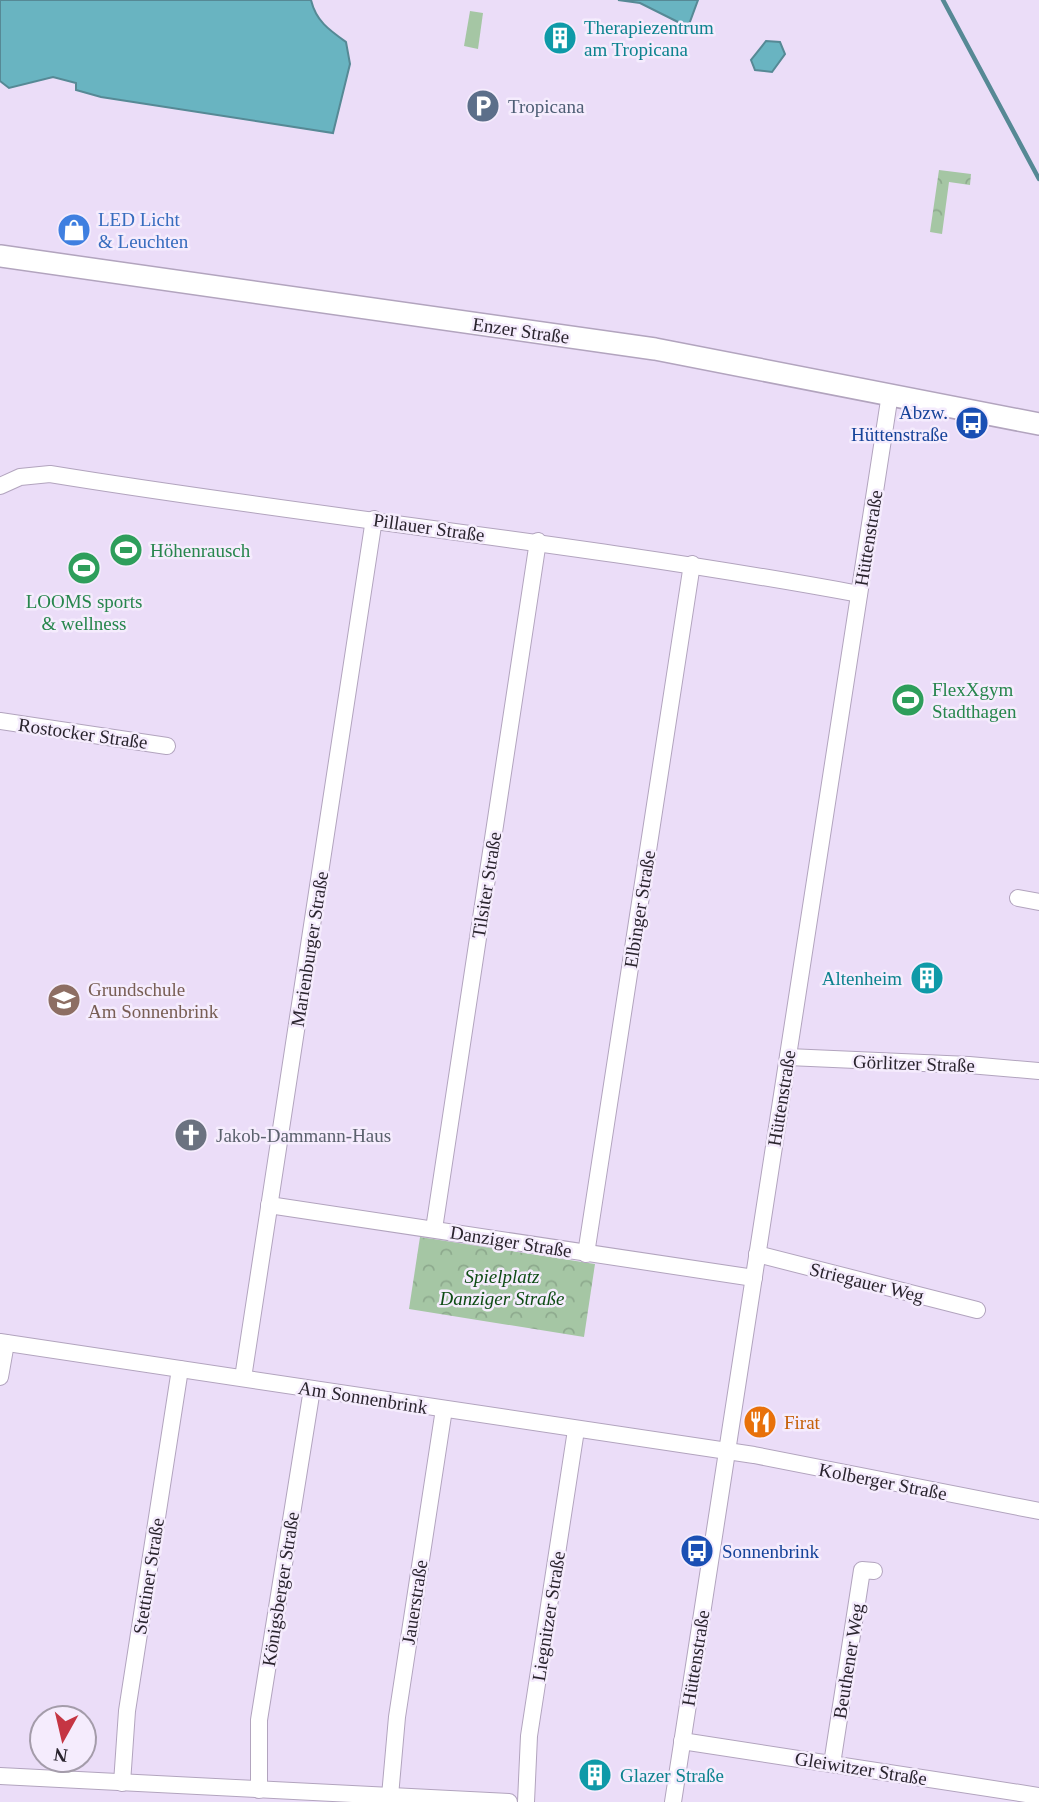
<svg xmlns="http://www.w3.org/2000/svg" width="1039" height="1802" font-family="Georgia,serif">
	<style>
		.grass { fill: #a5c6a4 }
		.park { fill: url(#park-crowns) }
		.water { fill: #69b4c1; stroke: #568995; stroke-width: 2 }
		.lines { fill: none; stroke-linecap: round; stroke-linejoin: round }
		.stream { stroke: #568995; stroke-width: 4.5 }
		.minor-casing { stroke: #b2a4be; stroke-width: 18 }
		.secondary-casing { stroke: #b2a4be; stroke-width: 24 }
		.minor { stroke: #fff; stroke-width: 16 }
		.secondary { stroke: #fff; stroke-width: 21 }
		.labels { text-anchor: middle; stroke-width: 5; stroke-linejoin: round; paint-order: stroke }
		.culture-label { font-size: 19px; fill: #0d838f; stroke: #f5ecfd; text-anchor: start }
		.service-label { font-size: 19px; fill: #4e5e75; stroke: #f5ecfd; text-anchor: start }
		.shop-label { font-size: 19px; fill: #366cbe; stroke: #f5ecfd; text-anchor: start }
		.street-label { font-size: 19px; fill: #2a242e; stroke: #f5ecfd }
		.transit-label { font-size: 19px; fill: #164399; stroke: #f5ecfd; text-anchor: end }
		.leisure-label { font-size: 19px; fill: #27864d; stroke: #f5ecfd; text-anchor: start }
		.education-label { font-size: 19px; fill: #785e54; stroke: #f5ecfd; text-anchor: start }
		.worship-label { font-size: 19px; fill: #5b616d; stroke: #f5ecfd; text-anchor: start }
		.park-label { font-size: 19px; font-style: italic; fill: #0e4c14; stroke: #f5ecfd }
		.food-label { font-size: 19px; fill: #c56008; stroke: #f5ecfd; text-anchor: start }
	</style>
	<defs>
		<pattern id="park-crowns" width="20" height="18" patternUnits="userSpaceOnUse" patternTransform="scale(1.75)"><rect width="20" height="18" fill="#a5c6a4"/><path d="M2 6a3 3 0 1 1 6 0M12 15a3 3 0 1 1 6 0" fill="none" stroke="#8eaa8e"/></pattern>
	</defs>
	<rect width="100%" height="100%" fill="#ebddf8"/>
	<!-- grass -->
	<polygon class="grass" points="470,11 483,13 478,49 464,46"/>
	<!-- park -->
	<g class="park">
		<polygon points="939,170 971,174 970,185 949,182 942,234 930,232"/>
		<polygon points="420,1237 595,1264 584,1337 409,1309"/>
	</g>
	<!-- water -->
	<g class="water">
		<path d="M0 0H311C316 21 329 30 346 42L350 64 333 133 101 97 76 90V83L53 77 9 88 0 81Z"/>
		<polygon points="618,0 698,0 688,27 640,3"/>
		<polygon points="766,41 780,42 785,54 772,72 755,70 751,60"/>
	</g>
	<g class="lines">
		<!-- stream -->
		<polyline class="stream" points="943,0 1039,179"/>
		<defs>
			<g id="minor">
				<path d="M0 486 20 477 50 474C319 518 590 544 859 594"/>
				<polyline points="0,721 167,746"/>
				<polyline points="1018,898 1039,902"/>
				<polyline points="788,1057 969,1065 1039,1071"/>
				<polyline points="269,1205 754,1278"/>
				<polyline points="434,1229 538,541"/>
				<polyline points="586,1254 692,564"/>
				<polyline points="757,1254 977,1310"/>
				<polyline points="0,1342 754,1455 1039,1511"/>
				<polyline points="0,1377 6,1343"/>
				<polyline points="243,1378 374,519"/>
				<polyline points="682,1741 1039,1796"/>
				<polyline points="832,1764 862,1570 874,1571"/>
				<polyline points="0,1776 509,1802"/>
				<polyline points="122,1783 127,1711 180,1369"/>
				<polyline points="259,1790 259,1720 312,1389"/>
				<polyline points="390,1796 397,1717 444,1409"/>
				<polyline points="526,1802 529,1736 576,1430"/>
				<polyline points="673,1802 890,394"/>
			</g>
			<polyline id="secondary" points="0,256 655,349 1039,424"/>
		</defs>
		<!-- minor casing -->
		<use href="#minor" class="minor-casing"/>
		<!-- secondary casing -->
		<use href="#secondary" class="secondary-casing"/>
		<!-- minor -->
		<use href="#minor" class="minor"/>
		<!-- secondary -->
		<use href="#secondary" class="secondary"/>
	</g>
	<!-- icons -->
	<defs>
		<symbol id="building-disc" viewBox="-11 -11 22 22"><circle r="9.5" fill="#0f9aa8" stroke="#f5ecfd"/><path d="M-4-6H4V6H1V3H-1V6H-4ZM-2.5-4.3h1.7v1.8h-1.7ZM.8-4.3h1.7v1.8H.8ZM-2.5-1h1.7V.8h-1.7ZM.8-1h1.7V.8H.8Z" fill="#fff"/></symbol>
		<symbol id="parking-disc" viewBox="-11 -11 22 22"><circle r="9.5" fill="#5c6f8a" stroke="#f5ecfd"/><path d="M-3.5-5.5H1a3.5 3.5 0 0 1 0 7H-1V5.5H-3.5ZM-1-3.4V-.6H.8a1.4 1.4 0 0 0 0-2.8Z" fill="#fff"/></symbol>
		<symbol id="shop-disc" viewBox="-11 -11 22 22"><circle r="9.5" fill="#3f7fe0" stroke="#f5ecfd"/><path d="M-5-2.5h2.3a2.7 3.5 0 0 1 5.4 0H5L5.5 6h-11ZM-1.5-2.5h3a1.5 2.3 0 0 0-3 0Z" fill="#fff"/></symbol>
		<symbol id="bus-disc" viewBox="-11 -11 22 22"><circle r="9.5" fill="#1a4fb4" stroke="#f5ecfd"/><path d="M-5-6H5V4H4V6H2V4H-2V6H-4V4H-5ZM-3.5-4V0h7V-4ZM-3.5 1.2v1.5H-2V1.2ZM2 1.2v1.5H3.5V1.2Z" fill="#fff"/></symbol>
		<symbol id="stadium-disc" viewBox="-11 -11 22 22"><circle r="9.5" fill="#2e9e5b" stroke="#f5ecfd"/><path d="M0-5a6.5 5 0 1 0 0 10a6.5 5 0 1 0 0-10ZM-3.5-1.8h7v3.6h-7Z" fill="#fff"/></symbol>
		<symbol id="school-disc" viewBox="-11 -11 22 22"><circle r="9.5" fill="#8d6e63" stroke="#f5ecfd"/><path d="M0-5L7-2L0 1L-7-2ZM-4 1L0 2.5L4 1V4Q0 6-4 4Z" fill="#fff"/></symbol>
		<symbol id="church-disc" viewBox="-11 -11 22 22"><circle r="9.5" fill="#6b7280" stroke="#f5ecfd"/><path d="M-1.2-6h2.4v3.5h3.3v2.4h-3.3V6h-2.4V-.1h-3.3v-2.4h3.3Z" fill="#fff"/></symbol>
		<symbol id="restaurant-disc" viewBox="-11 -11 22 22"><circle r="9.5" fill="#e8710a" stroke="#f5ecfd"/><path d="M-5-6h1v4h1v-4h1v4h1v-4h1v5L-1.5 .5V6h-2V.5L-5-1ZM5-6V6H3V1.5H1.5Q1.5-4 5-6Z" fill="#fff"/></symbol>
	</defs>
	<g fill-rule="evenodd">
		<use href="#building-disc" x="541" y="19" width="38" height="38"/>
		<use href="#parking-disc" x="464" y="87" width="38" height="38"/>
		<use href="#shop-disc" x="55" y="211" width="38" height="38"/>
		<use href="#bus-disc" x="953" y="404" width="38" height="38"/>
		<use href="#stadium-disc" x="107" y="531" width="38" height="38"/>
		<use href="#stadium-disc" x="65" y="549" width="38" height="38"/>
		<use href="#stadium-disc" x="889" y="681" width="38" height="38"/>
		<use href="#building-disc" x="908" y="959" width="38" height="38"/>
		<use href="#school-disc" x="45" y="981" width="38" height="38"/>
		<use href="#church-disc" x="172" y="1116" width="38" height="38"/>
		<use href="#restaurant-disc" x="741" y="1403" width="38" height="38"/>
		<use href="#bus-disc" x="678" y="1532" width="38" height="38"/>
		<use href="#building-disc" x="576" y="1756" width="38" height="38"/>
	</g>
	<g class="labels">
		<!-- culture labels -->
		<g class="culture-label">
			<text x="584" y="34">Therapiezentrum<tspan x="584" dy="22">am Tropicana</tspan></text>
			<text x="902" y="985" text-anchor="end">Altenheim</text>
			<text x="620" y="1782">Glazer Straße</text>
		</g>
		<!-- service labels -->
		<g class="service-label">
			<text x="508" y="113">Tropicana</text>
		</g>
		<!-- shop labels -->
		<g class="shop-label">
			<text x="98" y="226">LED Licht<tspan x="98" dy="22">&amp; Leuchten</tspan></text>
		</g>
		<!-- street labels -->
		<g class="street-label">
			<text transform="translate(521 330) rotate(8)" y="7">Enzer Straße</text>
			<text transform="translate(429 527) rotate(8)" y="7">Pillauer Straße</text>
			<text transform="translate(868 538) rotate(-81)" y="7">Hüttenstraße</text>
			<text transform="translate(83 733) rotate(8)" y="7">Rostocker Straße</text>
			<text transform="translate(486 885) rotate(-81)" y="7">Tilsiter Straße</text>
			<text transform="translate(639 909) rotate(-81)" y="7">Elbinger Straße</text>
			<text transform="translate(309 949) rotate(-81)" y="7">Marienburger Straße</text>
			<text transform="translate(914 1063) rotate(2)" y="7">Görlitzer Straße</text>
			<text transform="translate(781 1098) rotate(-81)" y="7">Hüttenstraße</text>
			<text transform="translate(511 1241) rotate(9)" y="7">Danziger Straße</text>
			<text transform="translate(867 1282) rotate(14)" y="7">Striegauer Weg</text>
			<text transform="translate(363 1397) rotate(9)" y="7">Am Sonnenbrink</text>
			<text transform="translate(883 1481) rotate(11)" y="7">Kolberger Straße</text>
			<text transform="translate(148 1576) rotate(-81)" y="7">Stettiner Straße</text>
			<text transform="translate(280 1589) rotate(-81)" y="7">Königsberger Straße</text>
			<text transform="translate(414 1602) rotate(-81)" y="7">Jauerstraße</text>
			<text transform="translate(548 1616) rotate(-81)" y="7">Liegnitzer Straße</text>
			<text transform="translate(695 1658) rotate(-81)" y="7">Hüttenstraße</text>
			<text transform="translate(848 1661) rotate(-81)" y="7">Beuthener Weg</text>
			<text transform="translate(861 1768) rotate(9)" y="7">Gleiwitzer Straße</text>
		</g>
		<!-- transit labels -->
		<g class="transit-label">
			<text x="948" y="419">Abzw.<tspan x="948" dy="22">Hüttenstraße</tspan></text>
			<text x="722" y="1558" text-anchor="start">Sonnenbrink</text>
		</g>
		<!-- leisure labels -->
		<g class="leisure-label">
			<text x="150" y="557">Höhenrausch</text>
			<text x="84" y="608" text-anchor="middle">LOOMS sports<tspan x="84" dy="22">&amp; wellness</tspan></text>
			<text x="932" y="696">FlexXgym<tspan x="932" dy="22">Stadthagen</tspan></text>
		</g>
		<!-- education labels -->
		<g class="education-label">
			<text x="88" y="996">Grundschule<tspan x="88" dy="22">Am Sonnenbrink</tspan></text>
		</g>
		<!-- worship labels -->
		<g class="worship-label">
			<text x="216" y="1142">Jakob-Dammann-Haus</text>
		</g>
		<!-- park labels -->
		<g class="park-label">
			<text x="502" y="1283">Spielplatz<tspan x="502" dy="22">Danziger Straße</tspan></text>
		</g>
		<!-- food labels -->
		<g class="food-label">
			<text x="784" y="1429">Firat</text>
		</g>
	</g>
	<!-- north arrow -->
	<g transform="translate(63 1739) rotate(188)"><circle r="33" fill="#f5ecfd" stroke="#a49caa" stroke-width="2"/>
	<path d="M0-5L12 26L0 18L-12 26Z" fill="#c53543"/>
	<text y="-10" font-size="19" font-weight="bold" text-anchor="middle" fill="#2a242e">N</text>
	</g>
</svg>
